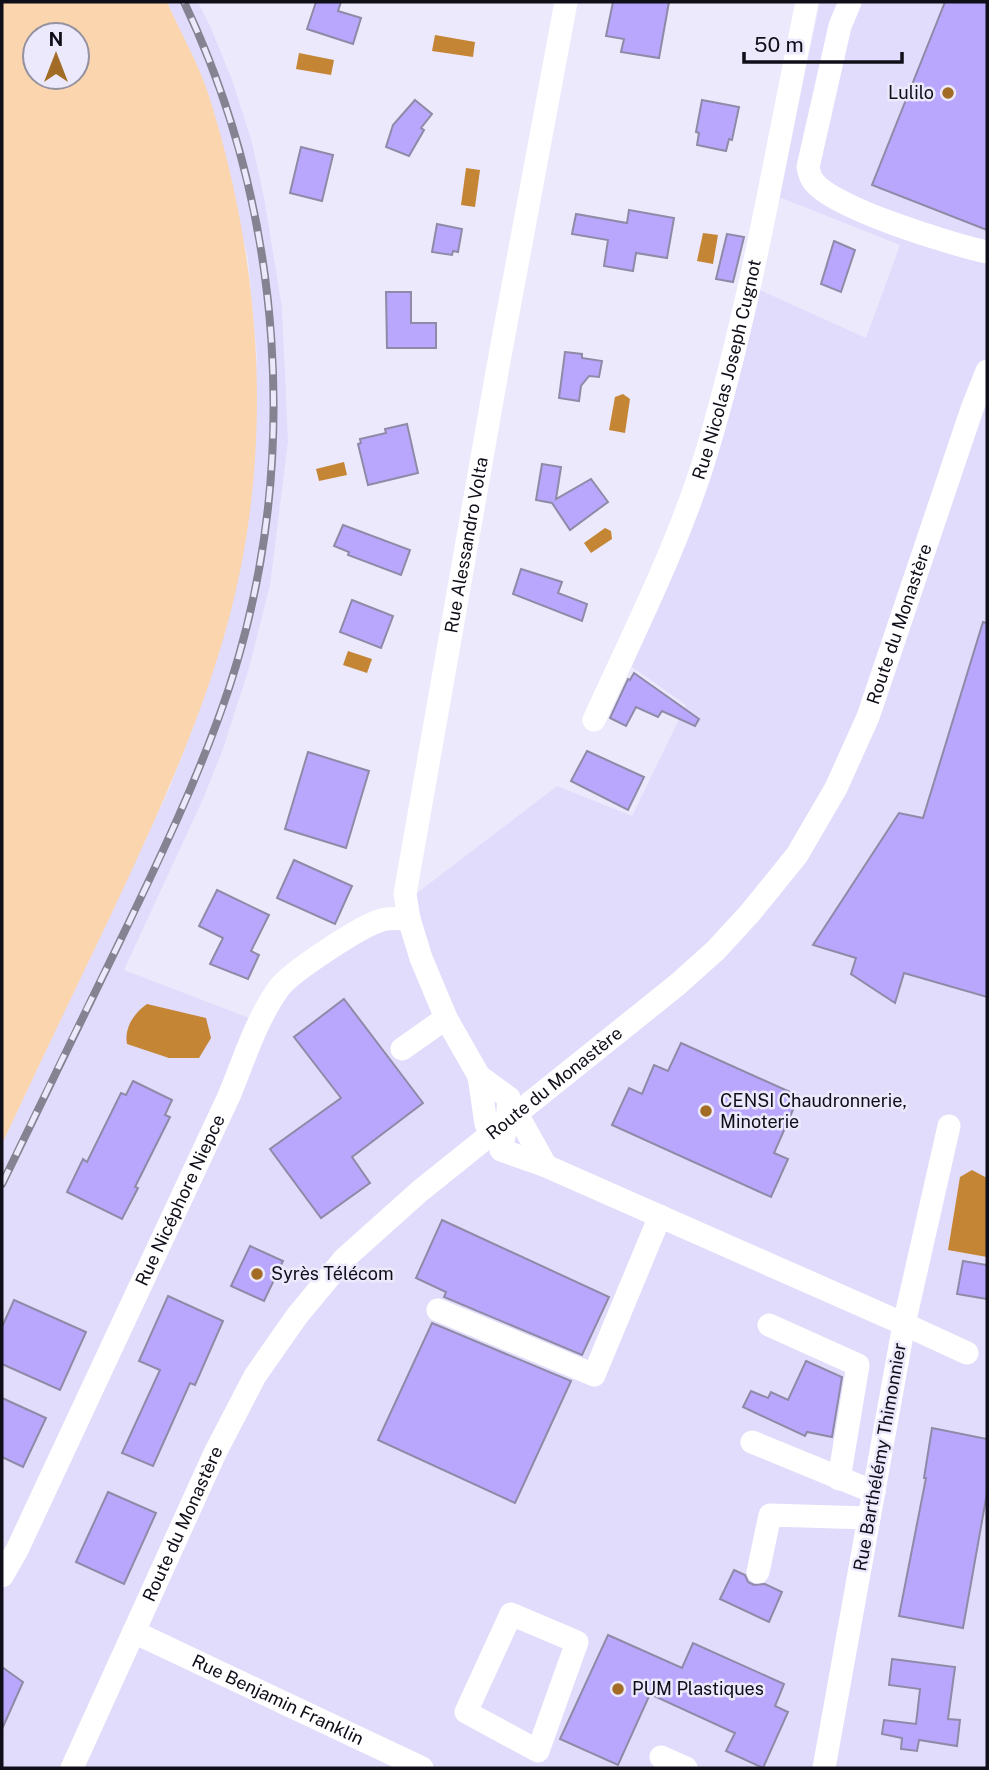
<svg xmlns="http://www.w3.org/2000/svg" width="989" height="1770" font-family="'Public Sans',sans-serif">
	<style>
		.built { fill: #e1dcfb }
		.green { fill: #fad5ae; fill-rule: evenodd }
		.water { fill: #c48535 }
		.building { fill: #b9a7fd; stroke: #8f8aa7; stroke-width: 2 }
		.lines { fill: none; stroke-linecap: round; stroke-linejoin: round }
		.minor { stroke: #fff; stroke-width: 23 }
		.rail-casing { stroke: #858291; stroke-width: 8 }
		.rail { stroke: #ece9fc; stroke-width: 5; stroke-dasharray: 16; stroke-linecap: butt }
		.poi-dot { fill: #a26c26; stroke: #ece9fc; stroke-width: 2.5 }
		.labels { text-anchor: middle; stroke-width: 5; stroke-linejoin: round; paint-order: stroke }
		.poi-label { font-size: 18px; fill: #100e19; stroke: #ece9fc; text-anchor: start }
		.street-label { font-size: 18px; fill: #100e19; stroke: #ece9fc }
	</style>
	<rect width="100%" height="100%" fill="#ece9fc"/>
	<!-- built -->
	<polygon class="built" points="167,2 198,2 211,28 232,80 251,139 264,197 282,308 288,441 270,585 249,668 223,749 203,799 124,970 252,1019 557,786 632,816 686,705 632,667 760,290 866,338 900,245 779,197 820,2 987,2 987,1768 2,1768 2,1144 170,787 203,701 228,621 243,551 257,357 248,259 208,93"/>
	<!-- green -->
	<path class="green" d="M2 2H167C180 32 199 64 209 96 262 264 275 450 228 622 200 725 154 823 109 919 73 994 37 1069 2 1144ZM35 35H77V77H35Z"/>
	<!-- water -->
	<g class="water">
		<polygon points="435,35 475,42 473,57 432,51"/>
		<polygon points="299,53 334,60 331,75 296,69"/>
		<polygon points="466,168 480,170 475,207 461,205"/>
		<polygon points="703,233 718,235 713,264 697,261"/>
		<polygon points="623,394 630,399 625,433 609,430 615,397"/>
		<polygon points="344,462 347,475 319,481 316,469"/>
		<polygon points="605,528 611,531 612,539 591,553 584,543"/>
		<polygon points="348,651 372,659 367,673 343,665"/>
		<path d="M147 1004 206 1018 211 1038 199 1058H169L127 1044C124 1028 134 1013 147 1004Z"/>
		<polygon points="972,1170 987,1178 987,1257 948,1250 960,1177"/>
	</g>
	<!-- building -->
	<g class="building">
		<polygon points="316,2 341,2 338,11 361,18 353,44 307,29"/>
		<polygon points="613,2 669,2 659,58 621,52 624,39 606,36"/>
		<polygon points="945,2 987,2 987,230 872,185"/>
		<polygon points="415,100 432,114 421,128 424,130 409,156 386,147 393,125"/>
		<polygon points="702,100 739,107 732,140 729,139 726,151 697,145 699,133 696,132"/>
		<polygon points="301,147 333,155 322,201 290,193"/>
		<polygon points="629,210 674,218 667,258 636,253 633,271 604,266 608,240 572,234 576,214 627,223"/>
		<polygon points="437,224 462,229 458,252 453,251 452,255 432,252"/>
		<polygon points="727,234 744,237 733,282 716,279"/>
		<polygon points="834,241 855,250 841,292 821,284"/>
		<polygon points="386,292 411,292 411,323 436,323 436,348 387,348"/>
		<polygon points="565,352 582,354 582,358 602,361 599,377 589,376 581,386 579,401 559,398"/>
		<polygon points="407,424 418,473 368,485 358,444 361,443 360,439 386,433 385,429"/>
		<polygon points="542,464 561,467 556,499 591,479 608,502 570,530 552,503 536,500"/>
		<polygon points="343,525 410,550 401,575 348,555 349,552 334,546"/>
		<polygon points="521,569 562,582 558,593 587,604 582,621 513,594"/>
		<polygon points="352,600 393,616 381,648 340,632"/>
		<polygon points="983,622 987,623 987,997 904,973 895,1003 851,974 856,958 813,945 899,813 923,818"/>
		<polygon points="634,673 699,719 695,726 662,711 658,717 636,707 626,726 610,718 628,679 630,680"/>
		<polygon points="587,751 644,777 628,810 571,781"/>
		<polygon points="308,752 369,771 346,848 285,829"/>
		<polygon points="294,860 352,886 335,924 277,898"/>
		<polygon points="217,890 269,915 251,951 259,955 248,979 210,964 223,938 199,926"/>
		<polygon points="344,999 423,1103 352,1157 370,1183 321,1218 270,1149 341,1098 294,1037"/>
		<polygon points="681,1043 799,1096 774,1153 788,1159 771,1197 612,1125 629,1088 642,1094 654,1065 668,1071"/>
		<polygon points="133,1081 172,1100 165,1115 170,1117 135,1187 138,1188 122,1219 67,1192 83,1159 87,1162 121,1093 126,1095"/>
		<polygon points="442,1220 609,1297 582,1355 444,1297 446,1292 416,1278"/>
		<polygon points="250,1246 283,1261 264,1301 231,1286"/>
		<polygon points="963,1261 987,1265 987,1299 957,1294"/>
		<polygon points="168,1296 223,1321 195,1385 190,1383 153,1466 122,1453 160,1370 139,1361"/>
		<polygon points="14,1300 86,1332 60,1390 2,1364 2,1327"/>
		<polygon points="432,1323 571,1381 515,1503 378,1440"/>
		<polygon points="806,1361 842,1377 832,1437 807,1432 805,1436 743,1407 751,1391 768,1398 771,1392 788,1400"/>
		<polygon points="2,1398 46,1418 23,1467 2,1457"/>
		<polygon points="932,1428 987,1439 987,1493 963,1628 899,1616 926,1478 924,1478"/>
		<polygon points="108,1492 156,1513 124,1584 76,1562"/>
		<polygon points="734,1570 745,1575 748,1582 754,1585 765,1584 782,1592 769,1622 720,1599"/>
		<polygon points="608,1635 682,1668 693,1643 784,1684 775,1706 788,1712 763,1768 726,1751 735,1733 650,1694 618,1765 560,1739"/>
		<polygon points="892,1659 955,1667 948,1719 960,1720 957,1746 919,1740 917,1751 901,1749 902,1738 882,1734 884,1720 916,1724 920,1689 889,1685"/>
		<polygon points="2,1667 23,1682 2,1729"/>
	</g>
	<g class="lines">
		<!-- minor -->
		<g class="minor">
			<path d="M850 2 840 26 808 167C809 172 811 179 814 182 833 208 953 245 987 252"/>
			<path id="s1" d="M594 720C634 632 679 544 707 451 751 304 776 152 807 2"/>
			<polyline points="402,1049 446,1018"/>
			<polyline points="479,1076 509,1098 507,1122 501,1150 546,1166 904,1324 824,1768"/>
			<polyline points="949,1126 904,1324 967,1353"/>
			<path id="s2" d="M546 1166 522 1123 486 1124 479 1076 446 1018 421 958 409 919 405 894 499 361 566 2"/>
			<polyline points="438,1310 594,1375 660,1216"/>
			<polyline points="769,1325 858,1365 839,1479"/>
			<polyline points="752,1442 874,1492"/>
			<polyline points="758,1572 770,1515 869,1518"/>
			<path id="s3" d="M2 1576 17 1550 229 1096C244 1060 256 1020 279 988 291 972 362 925 382 920 390 917 400 919 409 919"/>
			<polygon points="511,1614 577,1642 538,1751 466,1712"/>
			<path id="s4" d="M134 1632 422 1768"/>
			<polyline points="661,1757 686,1768"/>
			<path id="s5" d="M72 1768 215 1453 255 1376 297 1316 344 1259 420 1191 677 985 716 950 750 913 797 855 836 788 868 717 972 409 987 371"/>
		</g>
		<defs>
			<path id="rail" d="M2 1184C41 1103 80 1022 120 941 160 858 200 775 229 688 302 465 284 213 184 2"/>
		</defs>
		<!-- rail casing -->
		<use href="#rail" class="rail-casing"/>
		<!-- rail -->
		<use href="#rail" class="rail"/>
	</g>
	<!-- markers -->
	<g class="poi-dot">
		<circle cx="948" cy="93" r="7"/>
		<circle cx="706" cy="1111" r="7"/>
		<circle cx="257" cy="1274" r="7"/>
		<circle cx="618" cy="1689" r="7"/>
	</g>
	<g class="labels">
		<!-- poi labels -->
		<g class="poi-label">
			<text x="934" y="99" text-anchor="end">Lulilo</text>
			<text x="720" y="1107">CENSI Chaudronnerie,<tspan x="720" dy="21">Minoterie</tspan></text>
			<text x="271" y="1280">Syrès Télécom</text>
			<text x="632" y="1695">PUM Plastiques</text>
		</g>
		<!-- street labels -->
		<g class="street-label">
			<text dy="6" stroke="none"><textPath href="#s1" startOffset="376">Rue Nicolas Joseph Cugnot</textPath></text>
			<text dy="6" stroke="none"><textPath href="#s2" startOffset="686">Rue Alessandro Volta</textPath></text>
			<text dy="6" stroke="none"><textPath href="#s5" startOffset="1442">Route du Monastère</textPath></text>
			<text dy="6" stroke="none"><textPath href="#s5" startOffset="854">Route du Monastère</textPath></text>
			<text dy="6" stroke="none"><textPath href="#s3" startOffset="416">Rue Nicéphore Niepce</textPath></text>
			<text transform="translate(880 1457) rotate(-80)" y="6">Rue Barthélémy Thimonnier</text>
			<text dy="6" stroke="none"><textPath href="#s5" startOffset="268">Route du Monastère</textPath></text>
			<text dy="6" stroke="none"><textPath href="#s4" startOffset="159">Rue Benjamin Franklin</textPath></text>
		</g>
	</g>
	<!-- border -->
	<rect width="989" height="1770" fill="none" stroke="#100e19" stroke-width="7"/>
	<!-- north arrow -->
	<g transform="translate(56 56)"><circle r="33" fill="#ece9fc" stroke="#9491a1" stroke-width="2"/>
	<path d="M0-5L12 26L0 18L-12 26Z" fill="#a26c26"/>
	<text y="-10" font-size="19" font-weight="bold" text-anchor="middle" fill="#100e19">N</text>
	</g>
	<!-- scale -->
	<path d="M744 52v10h158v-10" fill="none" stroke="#100e19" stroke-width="3.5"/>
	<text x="754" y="52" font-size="21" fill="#100e19" stroke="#ece9fc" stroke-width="5" paint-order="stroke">50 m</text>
</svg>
